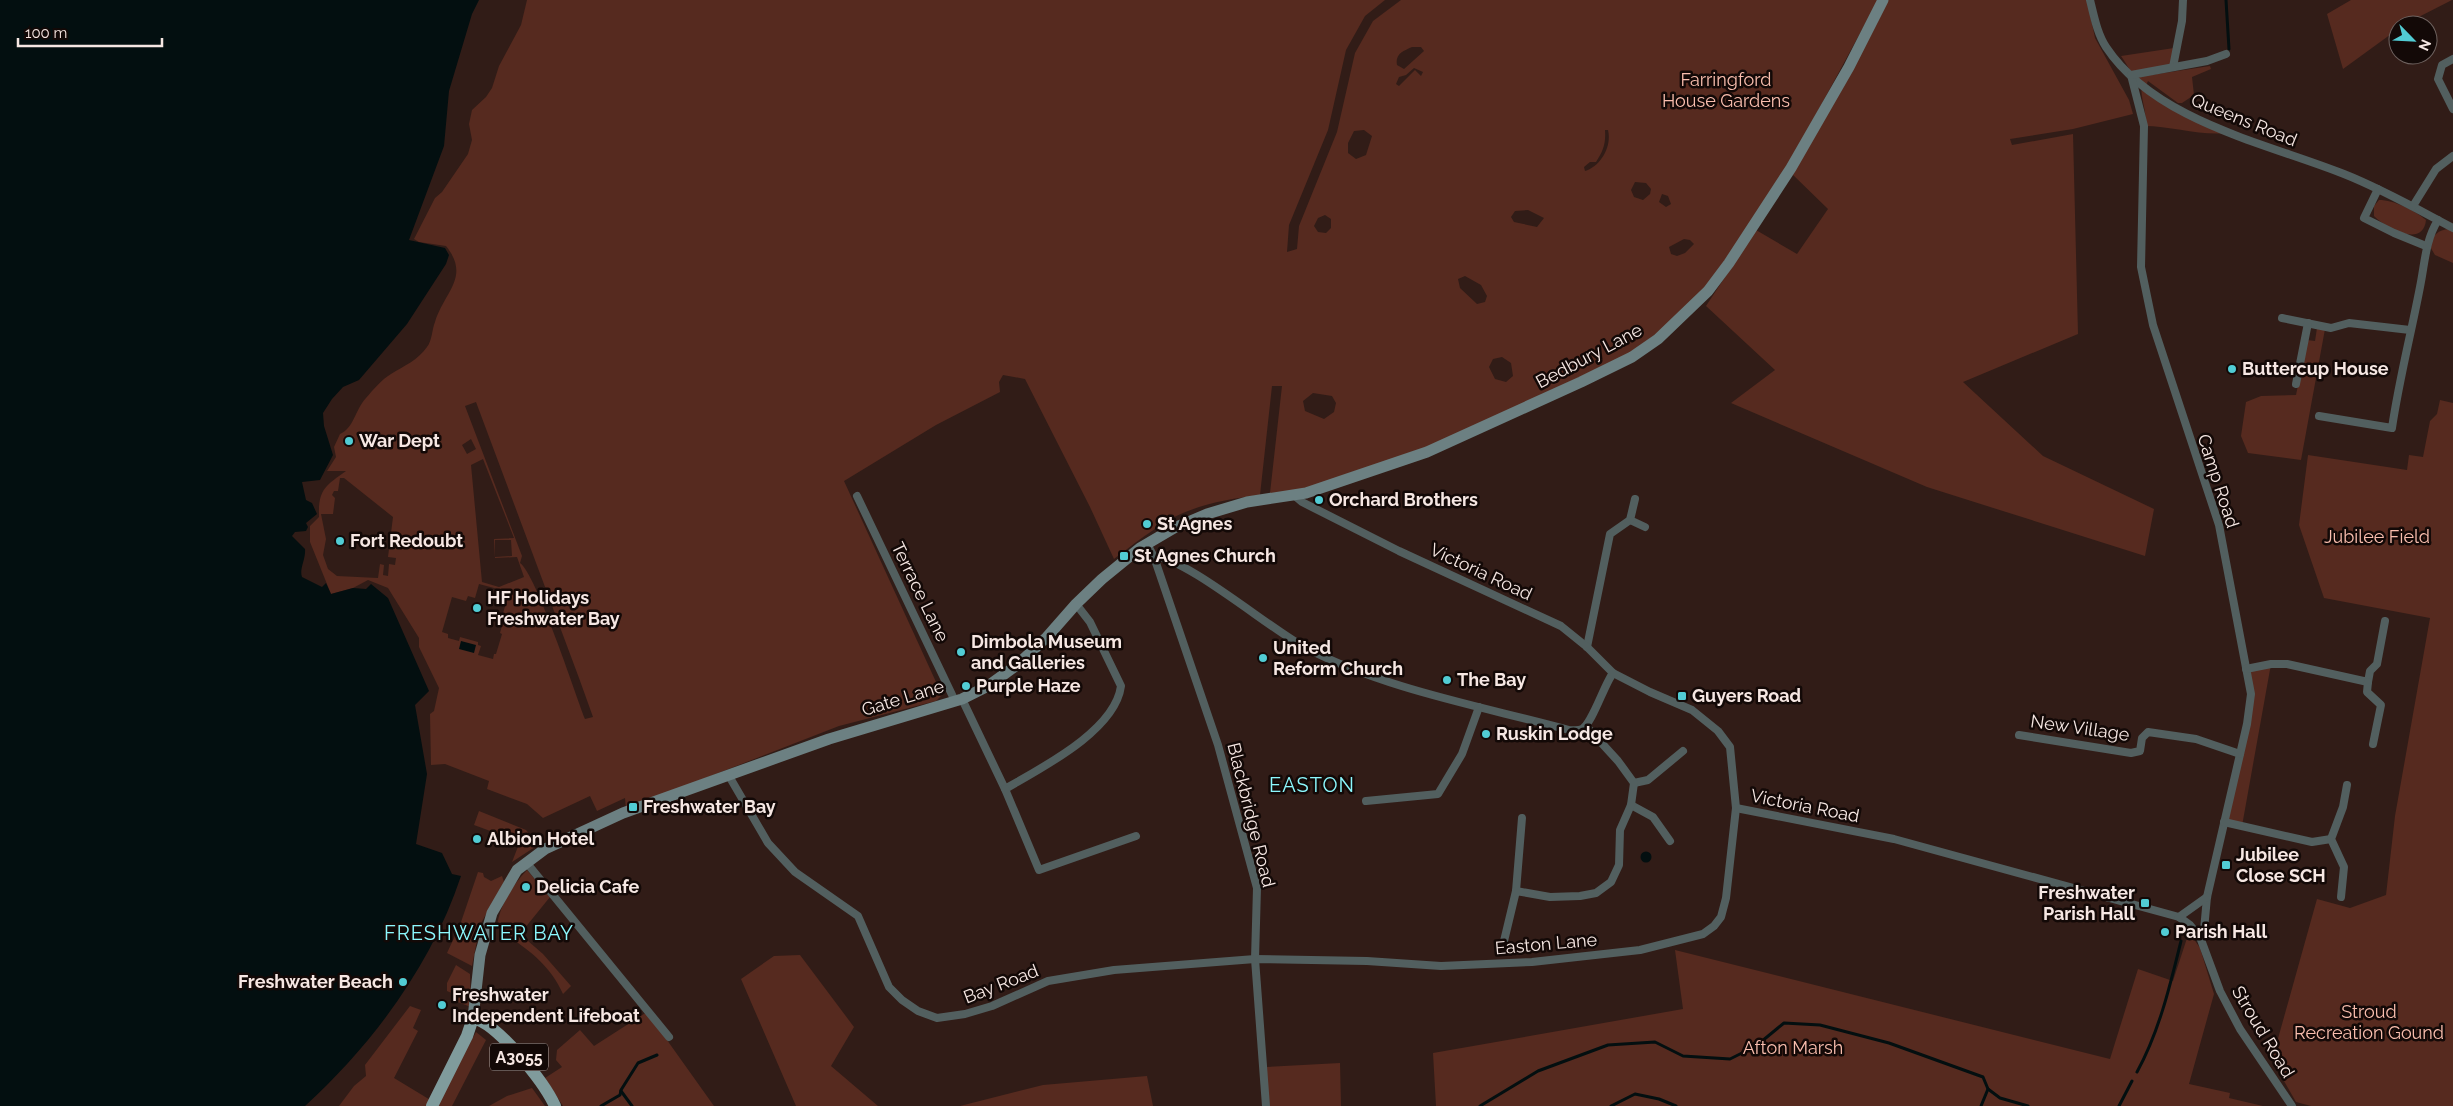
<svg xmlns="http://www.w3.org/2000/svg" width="2453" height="1106" font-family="Raleway,sans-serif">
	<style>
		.green { fill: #562a1f; fill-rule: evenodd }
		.water { fill: #030f10 }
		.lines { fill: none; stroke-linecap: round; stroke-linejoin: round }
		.stream { stroke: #030f10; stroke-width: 3 }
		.street { stroke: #525f5f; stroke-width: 8 }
		.secondary { stroke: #6c8082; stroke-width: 11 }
		.primary { stroke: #809b9c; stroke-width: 12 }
		.poi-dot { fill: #51ccd4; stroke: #130907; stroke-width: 2 }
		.labels { text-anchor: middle; stroke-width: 5; stroke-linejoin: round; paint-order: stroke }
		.shield { fill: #130907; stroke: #b2a4a1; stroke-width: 1 }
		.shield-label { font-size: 16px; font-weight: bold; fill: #f6e7e3 }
		.park-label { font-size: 18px; fill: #fabeae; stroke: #130907 }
		.street-label { font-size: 18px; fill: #f6e7e3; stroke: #130907 }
		.poi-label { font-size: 18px; font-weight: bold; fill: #f6e7e3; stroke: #130907; text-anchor: start }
		.quarter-label { font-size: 20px; letter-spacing: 1px; fill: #8cf8fe; stroke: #130907 }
	</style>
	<rect width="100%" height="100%" fill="#311c17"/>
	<!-- green -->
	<g class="green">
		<path d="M527 0H1385L1365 16 1346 50 1328 130 1289 225 1287 252 1297 249 1299 226 1337 132 1355 53 1373 21 1401 0H1878L1788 166 1726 262 1688 310 1629 354 1422 451 1294 494 1270 493 1282 386H1272L1260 495C1236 498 1211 502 1188 511 1165 519 1134 544 1114 559L1090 507 1025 379 1003 375 999 382 1000 392 936 425 844 481 942 695 936 701 839 726 626 809 625 798 597 811 590 796 543 818 527 804 487 789 489 781 445 764 431 765 430 714 434 711 439 688 419 647V638L388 588 368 580 353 588 331 594 310 542V526L319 517C318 490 325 486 346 471H327L336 457 334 447 340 434C354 428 355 410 366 398 373 390 382 379 391 374 404 366 418 360 427 347 432 341 432 329 435 322 444 292 471 277 446 246L419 242 414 239 435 198 442 192 468 154 472 140 469 124 472 110 486 97 492 88 499 66 521 25ZM1412 47H1421L1424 51 1404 69 1397 65C1395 54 1403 51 1412 47ZM1414 68 1423 72 1421 76 1415 70 1399 86 1396 84 1399 77 1406 75ZM1364 130 1372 136 1366 155 1356 159 1348 153V143L1354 131ZM1605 130H1608C1612 146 1601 166 1585 171L1584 167 1590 162H1596C1603 151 1606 144 1605 130ZM1635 182 1646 183 1651 189 1650 194 1643 200 1634 197 1631 190ZM1662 194 1668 196 1671 204 1666 207 1659 202ZM1528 210 1544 218 1537 227 1514 222 1511 217 1515 211ZM1325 215 1331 219V228L1326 233 1318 232 1314 226 1318 218ZM1684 239 1690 240 1694 244 1685 253 1677 256 1671 254 1669 247ZM1465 276 1481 285 1487 296 1485 302 1477 304 1460 288 1458 279ZM1502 357 1511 363 1513 376 1506 382 1495 379 1489 367 1493 359ZM1313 393 1332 396 1336 403 1334 412 1324 419 1305 411 1303 401ZM476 402 579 678 593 717 585 719C575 693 536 574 520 563L522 556 465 406ZM471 439 476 449 467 454 462 445ZM483 459 514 538 494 539 495 558 517 557 524 577 499 587 482 582 471 465ZM340 478H344L393 517 388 557 396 558 395 565 389 564 388 576 383 575 384 565 380 564 378 578 337 576 328 569 323 555 326 539 321 514H333L335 498 332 495 334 491H338ZM495 540H511L512 556 495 557ZM479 584 509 592 502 617 504 618 500 633 502 634 496 654H494L493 659 478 655 481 646 478 645V642L460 637 459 641 448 638V634L442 632 452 597 466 601 468 596 475 598Z"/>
		<polygon points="1886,0 2087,0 2095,38 2129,100 2133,114 2073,129 2010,139 2012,145 2073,134 2078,334 1963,382 2043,456 2154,509 2145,556 1927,487 1731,403 1775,370 1706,306 1756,230 1797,254 1828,209 1791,173"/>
		<polygon points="2351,0 2452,0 2403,25 2398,25 2398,29 2343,69 2327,14"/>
		<path d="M2174 48 2172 63 2151 75 2210 66 2211 69 2192 77 2194 95 2182 103H2178L2148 81 2144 90 2228 133C2200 136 2172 126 2144 126 2149 113 2139 98 2142 84 2131 75 2129 67 2121 56Z"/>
		<path d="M2379 200C2394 200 2414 210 2426 220 2423 249 2384 227 2374 216V206Z"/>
		<path d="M2449 229 2453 231V263L2435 255 2429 245C2433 235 2438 230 2449 229Z"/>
		<polygon points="2317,328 2325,329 2301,460 2248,453 2241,436 2246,402 2261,396 2296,395 2307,340 2315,341"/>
		<polygon points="2440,400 2453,403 2453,1106 2311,1106 2296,1102 2272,1060 2317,899 2350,908 2386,895 2395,816 2430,618 2324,598 2299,525 2308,455 2407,470 2409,455 2423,457 2430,421 2437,414"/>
		<polygon points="2271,664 2242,826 2224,822 2251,694 2246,669"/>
		<polygon points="479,811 526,830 538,845 512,862 519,844 514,842 515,840 474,825"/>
		<path d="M527 870 550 897 520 934 543 954 571 986 563 994C549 962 524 947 497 928 498 908 513 884 527 870Z"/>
		<polygon points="478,872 483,873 484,877 491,881 502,876 504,882 480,925 472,966 447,953 460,925"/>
		<polygon points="2189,932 2200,948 2214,994 2189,1084 2230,1093 2229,1098 2263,1106 1436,1106 1433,1053 1683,1009 1675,950 2110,1059 2138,969 2173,981"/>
		<polygon points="800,955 854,1027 831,1066 878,1106 796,1106 741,979 774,956"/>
		<polygon points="456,965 470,974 471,1007 455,1001 456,995 447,991 447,983"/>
		<polygon points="410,1006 421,1010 413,1028 418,1031 394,1078 432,1101 429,1106 339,1106 354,1086 366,1076 365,1065"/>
		<polygon points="647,1012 714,1106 563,1106 545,1078 562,1067 556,1060 557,1050 580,1030 594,1046"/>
		<polygon points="476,1032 486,1040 452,1106 436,1106"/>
		<polygon points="1340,1063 1341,1106 1268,1106 1266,1067"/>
		<polygon points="1147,1076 1153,1106 960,1106 1043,1085"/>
		<polygon points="532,1088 545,1106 489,1106 507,1096"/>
	</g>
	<!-- water -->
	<g class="water">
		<path d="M0 0H479L472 14 449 91 444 146 409 240 445 248 449 255 446 264 407 324 359 380 343 387 332 399 323 413 324 426 333 455 320 480 302 482 306 500 312 503 317 514 306 523 308 527 306 531 295 532 292 536 305 549C306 559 299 569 302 577L322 587 326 583 331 594 353 588 366 589 371 584 388 598 429 691 415 705 427 774 416 844 442 853 452 874 461 876C432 964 373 1044 305 1106H0Z"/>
		<polygon points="461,641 476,645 474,653 459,649"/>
		<circle cx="1646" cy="857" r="5.5"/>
	</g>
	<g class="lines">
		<!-- stream -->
		<g class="stream">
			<polyline points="2226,0 2229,49"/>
			<path d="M2137 1072C2159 1032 2170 986 2181 941"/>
			<polyline points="1988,1089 2000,1098 2028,1106"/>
			<polyline points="621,1091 632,1106"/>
			<polyline points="601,1106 620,1095 621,1090 638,1063 657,1055"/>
			<polyline points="1480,1106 1538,1071 1608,1045 1655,1042 1683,1056 1730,1059 1756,1046 1784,1023 1820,1025 1889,1043 1983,1077 1988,1089 1981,1106"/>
			<polyline points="1611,1106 1635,1094 1659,1099 1676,1106"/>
			<polyline points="2119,1106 2132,1081"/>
		</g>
		<!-- street -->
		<g class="street">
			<path d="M2090 0C2094 16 2097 33 2106 47 2155 121 2266 143 2344 174 2382 189 2417 209 2453 228"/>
			<polyline points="2453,59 2442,65 2438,79 2453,109"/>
			<polyline points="2173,67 2182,21 2183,0"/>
			<polyline points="2131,75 2144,126 2141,267 2153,325 2219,525 2251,694 2247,724 2207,897 2204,930 2200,937"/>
			<polyline points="2131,75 2207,61 2226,54"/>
			<polyline points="2378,189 2364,218 2394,233 2426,246"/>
			<polyline points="2413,206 2436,169 2453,156"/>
			<polyline points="2282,318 2331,328 2349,323 2410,330"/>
			<polyline points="2296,384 2308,323"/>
			<path d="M2319 416 2392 428C2399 380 2411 334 2420 287 2425 263 2425 241 2438 220"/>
			<polyline points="857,496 955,701"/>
			<polyline points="1630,520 1645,527"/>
			<polyline points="1147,544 1154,557 1218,745 1257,888 1255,959 1266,1106"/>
			<path d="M1154 557C1183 555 1274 632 1306 648 1387 690 1481 706 1569 730 1573 730 1578 731 1582 729 1592 724 1604 685 1613 673"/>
			<polyline points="1587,647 1610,534 1630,520 1635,499"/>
			<polyline points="2246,669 2271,664 2287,664 2368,682 2370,671 2377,664 2385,621"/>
			<polyline points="2368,682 2367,692 2381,705 2373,744"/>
			<path d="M962 699 1005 789C1041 768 1115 731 1121 686L1090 622 1076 604"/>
			<polyline points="2019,735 2131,753 2140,751 2142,738 2148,732 2196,739 2240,754"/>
			<polyline points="729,776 768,843 795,872 858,916 889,987 902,1000 918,1011 937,1018 965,1014 992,1006 1048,981 1114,970 1255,959 1367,961 1441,966 1532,962 1640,950 1703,934 1714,926 1721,917 1726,898 1736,808 1730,747 1718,731 1692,710 1650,692 1613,673 1587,647 1561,626 1399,551 1302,502 1295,496"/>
			<polyline points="1634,783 1648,780 1683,751"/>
			<polyline points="1005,789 1039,870 1136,836"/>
			<polyline points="1366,801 1438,794 1462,754 1479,707"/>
			<polyline points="1631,805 1653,817 1670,841"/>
			<polyline points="1736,808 1894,839 2179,917 2190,925 2200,937 2220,991 2240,1029 2292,1106"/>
			<polyline points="2224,822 2312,842 2331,839"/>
			<polyline points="526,862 669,1037"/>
			<polyline points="1516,891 1522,818"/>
			<polyline points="2341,897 2344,867 2331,839 2343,807 2347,785"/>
			<polyline points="2179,917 2207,897"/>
			<polyline points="1504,941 1516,891 1550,897 1580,896 1596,893 1611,882 1619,865 1620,830 1631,805 1634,783 1618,761 1586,726"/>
		</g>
		<!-- secondary -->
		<polyline class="secondary" points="473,1018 480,955 492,913 517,870 545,849 623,813 829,739 962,699 988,686 1017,665 1047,637 1076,604 1102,579 1140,548 1174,528 1207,514 1247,502 1306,493 1427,452 1581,382 1632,357 1658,339 1708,291 1729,263 1791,168 1849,67 1883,0"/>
		<!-- primary -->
		<path class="primary" d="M432 1106 467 1036 473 1018C498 1024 544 1082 555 1106"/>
	</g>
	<!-- markers -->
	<g class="poi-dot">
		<circle cx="2232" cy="369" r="5"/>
		<circle cx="349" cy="441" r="5"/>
		<circle cx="1319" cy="500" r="5"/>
		<circle cx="1147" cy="524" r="5"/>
		<circle cx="340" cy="541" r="5"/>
		<rect x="1119" y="551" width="10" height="10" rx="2.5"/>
		<circle cx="477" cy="608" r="5"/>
		<circle cx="961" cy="652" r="5"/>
		<circle cx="1263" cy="658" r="5"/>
		<circle cx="1447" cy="680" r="5"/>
		<circle cx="966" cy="686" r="5"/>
		<rect x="1677" y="691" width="10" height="10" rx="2.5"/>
		<circle cx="1486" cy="734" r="5"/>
		<rect x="628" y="802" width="10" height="10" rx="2.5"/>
		<circle cx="477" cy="839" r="5"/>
		<rect x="2221" y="860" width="10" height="10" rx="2.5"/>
		<circle cx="526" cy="887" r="5"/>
		<rect x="2140" y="898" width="10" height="10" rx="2.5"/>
		<circle cx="2165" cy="932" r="5"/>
		<circle cx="403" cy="982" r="5"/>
		<circle cx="442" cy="1005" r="5"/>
	</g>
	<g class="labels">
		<!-- shield labels -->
		<rect class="shield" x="490" y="1043.5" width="58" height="27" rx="4"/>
		<g class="shield-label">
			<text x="519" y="1063">A3055</text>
		</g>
		<!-- park labels -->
		<g class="park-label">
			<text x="1726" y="86">Farringford<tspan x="1726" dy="21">House Gardens</tspan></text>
			<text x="2377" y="543">Jubilee Field</text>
			<text x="2369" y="1018">Stroud<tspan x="2369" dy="21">Recreation Gound</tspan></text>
			<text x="1793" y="1054">Afton Marsh</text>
		</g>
		<!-- street labels -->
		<g class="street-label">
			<text transform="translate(2244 120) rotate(22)" y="6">Queens Road</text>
			<text transform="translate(1589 356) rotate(-28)" y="6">Bedbury Lane</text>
			<text transform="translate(2218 481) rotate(72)" y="6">Camp Road</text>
			<text transform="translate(1481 572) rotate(25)" y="6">Victoria Road</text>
			<text transform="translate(920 592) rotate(64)" y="6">Terrace Lane</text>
			<text transform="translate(903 698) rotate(-17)" y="6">Gate Lane</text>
			<text transform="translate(2080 728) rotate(8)" y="6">New Village</text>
			<text transform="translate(1805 806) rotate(11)" y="6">Victoria Road</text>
			<text transform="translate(1251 815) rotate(76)" y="6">Blackbridge Road</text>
			<text transform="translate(1546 944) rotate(-5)" y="6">Easton Lane</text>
			<text transform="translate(1001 984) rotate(-21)" y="6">Bay Road</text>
			<text transform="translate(2263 1032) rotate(59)" y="6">Stroud Road</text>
		</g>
		<!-- poi labels -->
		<g class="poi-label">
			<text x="2242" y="375">Buttercup House</text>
			<text x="359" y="447">War Dept</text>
			<text x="1329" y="506">Orchard Brothers</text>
			<text x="1157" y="530">St Agnes</text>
			<text x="350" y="547">Fort Redoubt</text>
			<text x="1134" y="562">St Agnes Church</text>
			<text x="487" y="604">HF Holidays<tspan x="487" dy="21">Freshwater Bay</tspan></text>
			<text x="971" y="648">Dimbola Museum<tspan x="971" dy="21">and Galleries</tspan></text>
			<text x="1273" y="654">United<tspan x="1273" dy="21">Reform Church</tspan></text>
			<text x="1457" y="686">The Bay</text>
			<text x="976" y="692">Purple Haze</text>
			<text x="1692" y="702">Guyers Road</text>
			<text x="1496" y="740">Ruskin Lodge</text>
			<text x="643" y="813">Freshwater Bay</text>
			<text x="487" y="845">Albion Hotel</text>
			<text x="2236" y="861">Jubilee<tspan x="2236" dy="21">Close SCH</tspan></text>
			<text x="536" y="893">Delicia Cafe</text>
			<text x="2135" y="899" text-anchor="end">Freshwater<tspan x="2135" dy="21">Parish Hall</tspan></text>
			<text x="2175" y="938">Parish Hall</text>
			<text x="393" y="988" text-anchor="end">Freshwater Beach</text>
			<text x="452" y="1001">Freshwater<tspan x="452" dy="21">Independent Lifeboat</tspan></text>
		</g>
		<!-- quarter labels -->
		<g class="quarter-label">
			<text x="1312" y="792">EASTON</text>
			<text x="479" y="940">FRESHWATER BAY</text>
		</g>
	</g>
	<!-- north arrow -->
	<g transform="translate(2413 40) rotate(114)"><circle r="24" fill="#130907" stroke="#6e625f"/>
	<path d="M0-4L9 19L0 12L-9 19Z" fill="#51ccd4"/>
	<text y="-8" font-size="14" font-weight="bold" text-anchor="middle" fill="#f6e7e3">N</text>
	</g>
	<!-- scale -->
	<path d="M18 38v8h144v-8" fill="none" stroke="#f6e7e3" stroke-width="2.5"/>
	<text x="25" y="38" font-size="15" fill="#f6e7e3" stroke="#130907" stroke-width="4" paint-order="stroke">100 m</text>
</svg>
